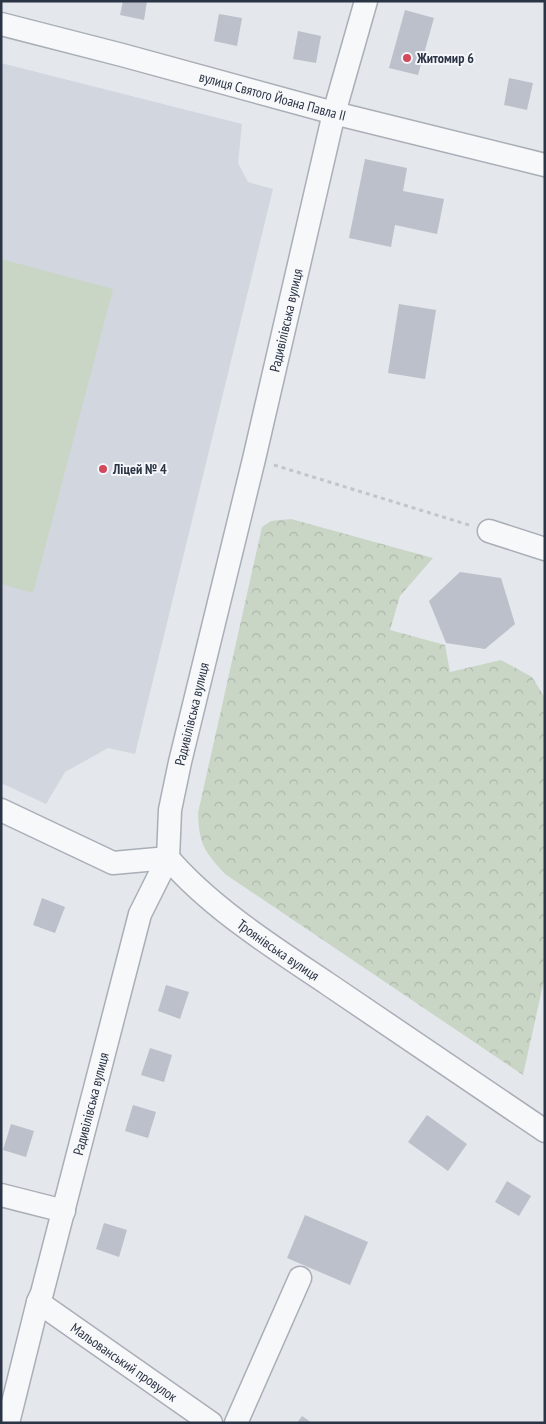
<svg xmlns="http://www.w3.org/2000/svg" width="546" height="1424" font-family="'PT Sans Narrow',sans-serif">
	<style>
		.built { fill: #d2d6de }
		.park { fill: url(#park-crowns) }
		.pitch { fill: #c9d6c5 }
		.building { fill: #bbc0ca }
		.lines { fill: none; stroke-linecap: round; stroke-linejoin: round }
		.minor-casing { stroke: #a9aeb7; stroke-width: 25 }
		.path { stroke: #c2c5cb; stroke-width: 3; stroke-dasharray: 4 4; stroke-linecap: butt }
		.minor { stroke: #f7f8fa; stroke-width: 22 }
		.poi-dot { fill: #d1495b; stroke: #f4f6f9; stroke-width: 2 }
		.labels { text-anchor: middle; stroke-width: 4; stroke-linejoin: round; paint-order: stroke }
		.poi-label { font-size: 14px; font-weight: bold; fill: #2b3445; stroke: #f4f6f9; text-anchor: start }
		.street-label { font-size: 14px; fill: #2b3445; stroke: #f4f6f9 }
	</style>
	<defs>
		<pattern id="park-crowns" width="20" height="18" patternUnits="userSpaceOnUse" patternTransform="scale(1.25)"><rect width="20" height="18" fill="#c9d6c5"/><path d="M2 6a3 3 0 1 1 6 0M12 15a3 3 0 1 1 6 0" fill="none" stroke="#adb8ab"/></pattern>
	</defs>
	<rect width="100%" height="100%" fill="#e4e7ec"/>
	<!-- built -->
	<polygon class="built" points="1,63 242,124 238,163 248,182 273,189 135,754 108,748 65,772 46,804 1,783"/>
	<!-- park -->
	<path class="park" d="M291 519 433 558 400 596 390 630 445 645 450 672 501 660 532 677 545 698V976L523 1075 225 874C204 851 199 844 198 813L262 527 271 521Z"/>
	<!-- pitch -->
	<polygon class="pitch" points="1,259 113,289 33,593 1,584"/>
	<!-- building -->
	<g class="building">
		<polygon points="123,1 147,1 144,20 120,15"/>
		<polygon points="405,10 434,18 418,75 389,68"/>
		<polygon points="219,14 242,18 237,46 214,41"/>
		<polygon points="298,31 321,36 316,63 293,59"/>
		<polygon points="509,78 533,83 527,110 504,105"/>
		<polygon points="365,159 407,168 403,191 444,199 437,234 395,225 391,247 349,238"/>
		<polygon points="399,304 436,310 425,379 388,373"/>
		<polygon points="460,572 501,578 515,624 485,649 446,643 429,601"/>
		<polygon points="42,898 65,907 55,933 33,925"/>
		<polygon points="166,985 189,992 180,1019 158,1011"/>
		<polygon points="150,1048 172,1055 164,1082 141,1075"/>
		<polygon points="133,1105 156,1112 148,1138 125,1131"/>
		<polygon points="427,1115 467,1144 448,1171 408,1142"/>
		<polygon points="11,1124 34,1131 26,1157 3,1150"/>
		<polygon points="507,1181 531,1196 519,1216 495,1202"/>
		<polygon points="305,1215 368,1242 350,1285 287,1258"/>
		<polygon points="104,1223 127,1230 119,1257 96,1249"/>
		<polygon points="302,1416 312,1423 297,1423"/>
	</g>
	<g class="lines">
		<defs>
			<g id="minor">
				<path id="s1" d="M1 24 122 55 334 113 545 165"/>
				<polyline points="489,531 545,549"/>
				<polyline points="1,810 113,863 168,858"/>
				<path id="s2" d="M168 858C211 908 273 947 328 984 400 1033 472 1082 545 1131"/>
				<polyline points="1,1195 64,1211"/>
				<path id="s3" d="M38 1302 211 1423"/>
				<path id="s4" d="M8 1423 38 1302 42 1293 140 914 168 858 170 810 180 762 254 459 334 113 366 1"/>
				<polyline points="236,1423 300,1278"/>
			</g>
		</defs>
		<!-- minor casing -->
		<use href="#minor" class="minor-casing"/>
		<!-- path -->
		<polyline class="path" points="274,465 469,525"/>
		<!-- minor -->
		<use href="#minor" class="minor"/>
	</g>
	<!-- markers -->
	<g class="poi-dot">
		<circle cx="407" cy="58" r="5"/>
		<circle cx="103" cy="469" r="5"/>
	</g>
	<g class="labels">
		<!-- poi labels -->
		<g class="poi-label">
			<text x="417" y="63">Житомир 6</text>
			<text x="113" y="474">Ліцей № 4</text>
		</g>
		<!-- street labels -->
		<g class="street-label">
			<text dy="5" stroke="none"><textPath href="#s1" startOffset="281">вулиця Святого Йоана Павла II</textPath></text>
			<text dy="5" stroke="none"><textPath href="#s4" startOffset="1140">Радивілівська вулиця</textPath></text>
			<text dy="5" stroke="none"><textPath href="#s4" startOffset="735">Радивілівська вулиця</textPath></text>
			<text dy="5" stroke="none"><textPath href="#s2" startOffset="144">Троянівська вулиця</textPath></text>
			<text dy="5" stroke="none"><textPath href="#s4" startOffset="330">Радивілівська вулиця</textPath></text>
			<text dy="5" stroke="none"><textPath href="#s3" startOffset="105">Мальованський провулок</textPath></text>
		</g>
	</g>
	<!-- border -->
	<rect width="546" height="1424" fill="none" stroke="#2b3445" stroke-width="5"/>
</svg>
